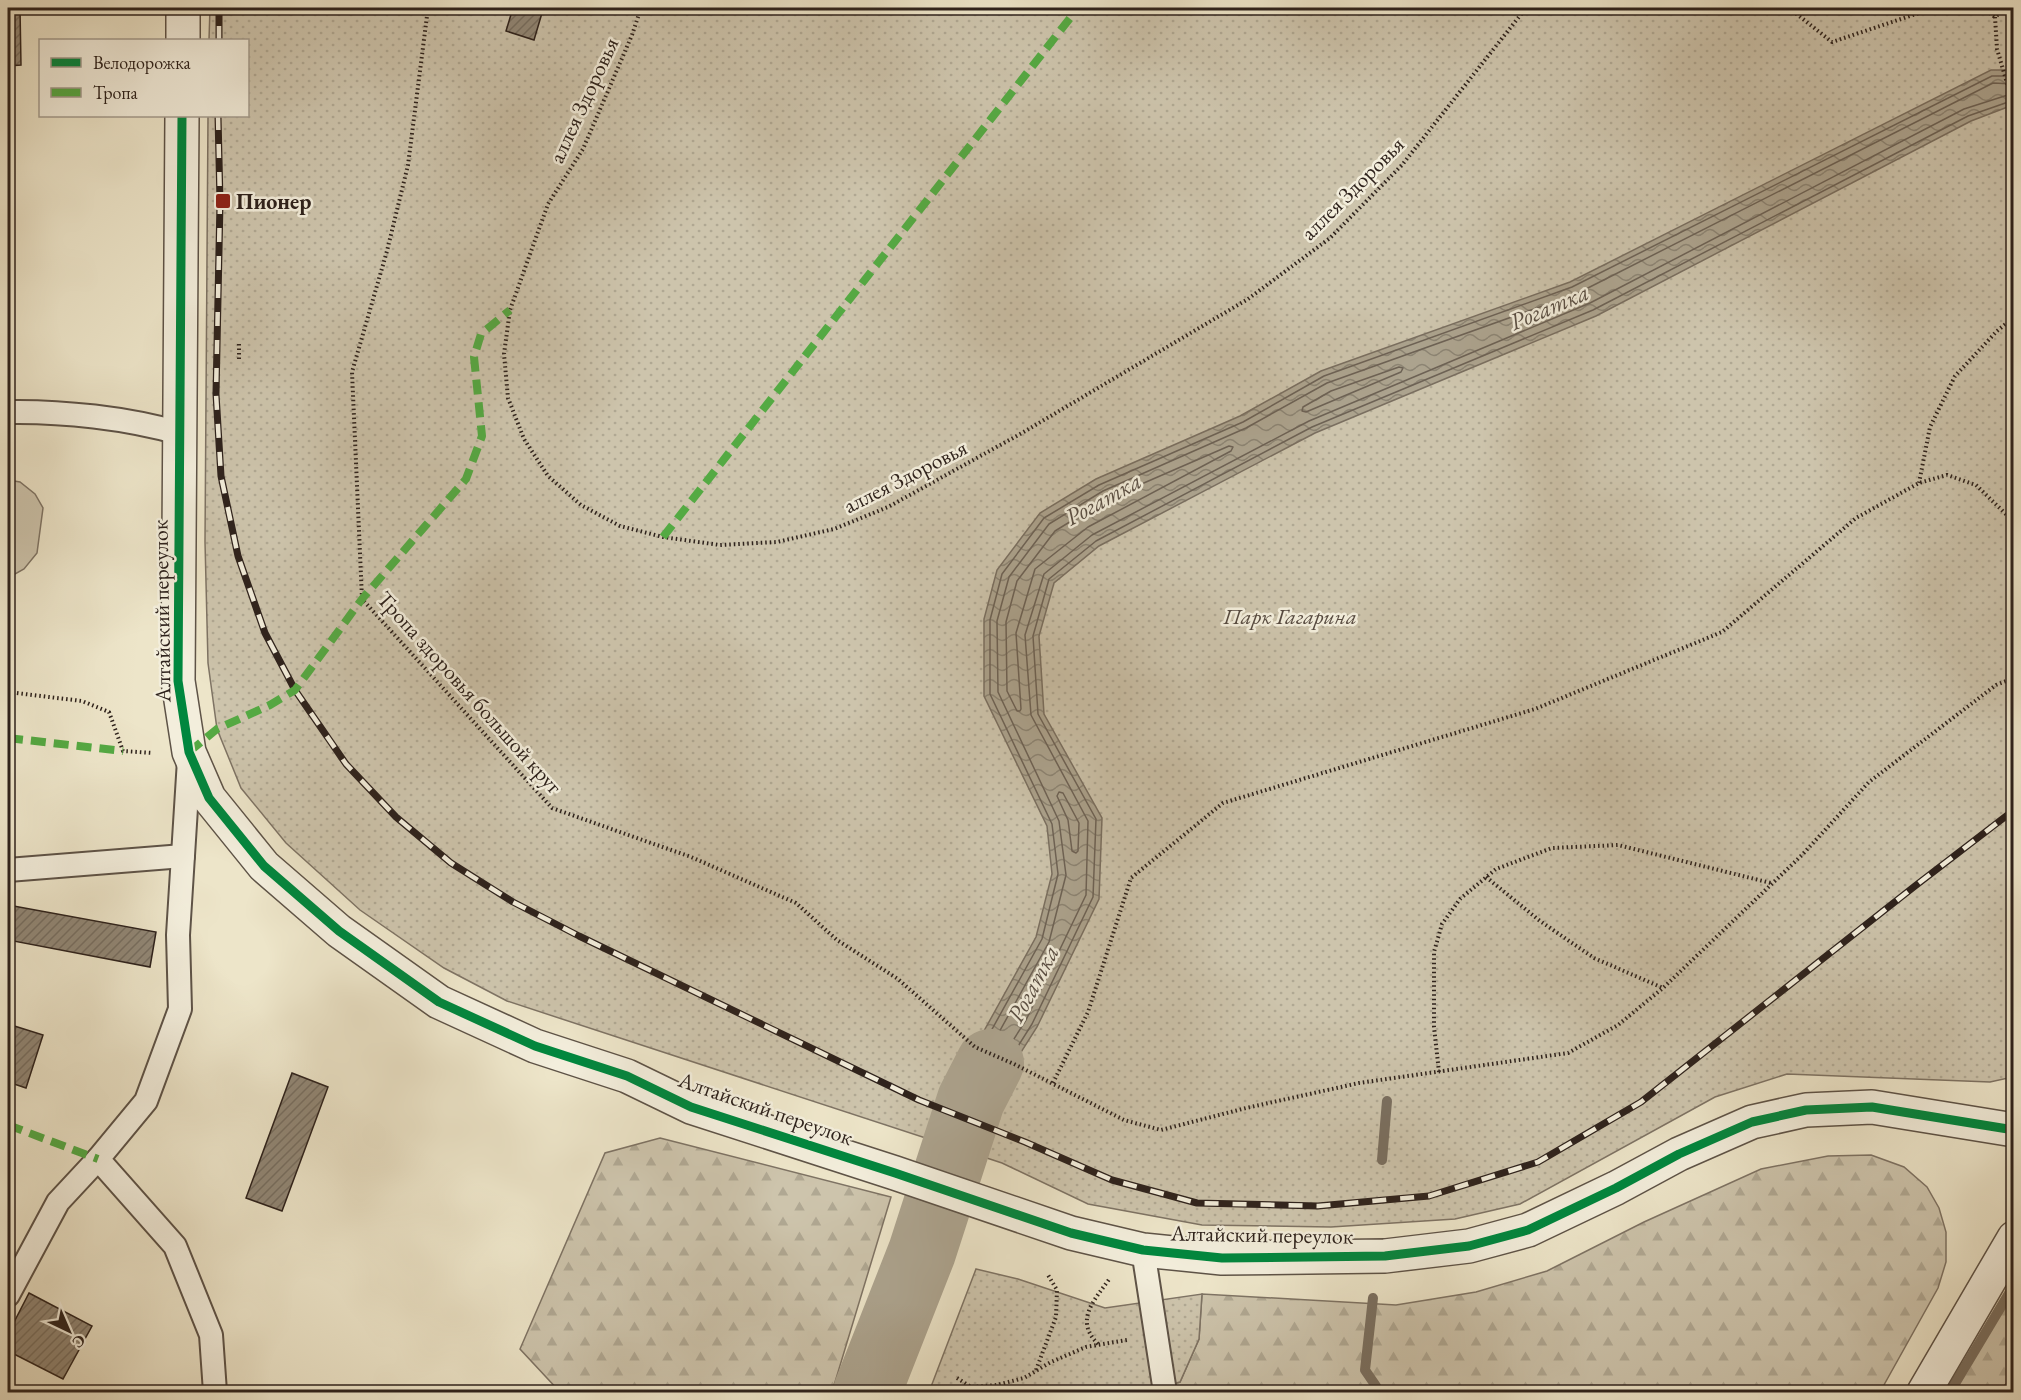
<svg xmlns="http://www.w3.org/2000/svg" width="2021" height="1400" font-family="'EB Garamond',serif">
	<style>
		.green { fill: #cdc4ac; stroke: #7e7364; stroke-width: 1.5 }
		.forest { fill: url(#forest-firs); stroke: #7e7364; stroke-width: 1.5 }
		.park { fill: url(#park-dots); stroke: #7e7364; stroke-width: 1.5 }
		.water { fill: url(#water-waves); stroke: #7a6f60; stroke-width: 1.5 }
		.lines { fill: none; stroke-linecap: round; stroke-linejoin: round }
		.shore { stroke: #6d6255; stroke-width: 1.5 }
		.stream { stroke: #7a6f60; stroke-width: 10 }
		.river { stroke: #aca38e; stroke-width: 68 }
		.building { fill: url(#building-hatch); stroke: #2e221c; stroke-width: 1.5 }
		.service-casing { stroke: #5e5347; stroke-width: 26 }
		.minor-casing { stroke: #5e5347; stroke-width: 36 }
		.tertiary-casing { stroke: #5e5347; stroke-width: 36 }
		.path { stroke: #2e221c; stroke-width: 4; stroke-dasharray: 1.5 3; stroke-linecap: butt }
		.service { stroke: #f3eedc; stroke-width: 22 }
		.minor { stroke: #f3eedc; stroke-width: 33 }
		.tertiary { stroke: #f3eedc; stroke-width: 33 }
		.rail-casing { stroke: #2e221c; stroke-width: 7 }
		.rail { stroke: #f3eedc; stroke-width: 4.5; stroke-dasharray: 14; stroke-linecap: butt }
		.quiet { stroke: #54aa43; stroke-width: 8; stroke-dasharray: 15 8; stroke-linecap: butt }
		.cycleway-casing { stroke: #f3eedc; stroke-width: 13 }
		.cycleway { stroke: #00873e; stroke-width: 9 }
		.poi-dot { fill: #8f2418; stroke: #f3eedc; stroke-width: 2 }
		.labels { text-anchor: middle; stroke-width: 5; stroke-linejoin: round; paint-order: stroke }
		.street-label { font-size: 22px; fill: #2e221c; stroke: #f3eedc }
		.poi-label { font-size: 22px; font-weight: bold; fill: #2e221c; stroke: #f3eedc; text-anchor: start }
		.park-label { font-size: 22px; font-style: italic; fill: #564a40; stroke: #f3eedc }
		.water-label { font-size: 24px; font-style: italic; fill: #5a4f44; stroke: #f3eedc }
	</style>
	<defs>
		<pattern id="forest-firs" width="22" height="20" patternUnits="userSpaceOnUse" patternTransform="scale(1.5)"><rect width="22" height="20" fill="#cdc4ac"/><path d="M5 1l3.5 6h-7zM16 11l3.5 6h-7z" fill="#b0a893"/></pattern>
		<pattern id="park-dots" width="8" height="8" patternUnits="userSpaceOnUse" patternTransform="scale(1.5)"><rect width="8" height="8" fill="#cdc4ac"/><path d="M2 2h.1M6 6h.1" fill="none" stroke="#b0a893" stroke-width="1.8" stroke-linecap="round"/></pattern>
		<pattern id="water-waves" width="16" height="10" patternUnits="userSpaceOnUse" patternTransform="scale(1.5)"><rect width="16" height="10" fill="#aca38e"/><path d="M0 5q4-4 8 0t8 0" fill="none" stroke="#8c8473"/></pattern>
		<pattern id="building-hatch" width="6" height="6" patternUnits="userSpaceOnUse" patternTransform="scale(1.5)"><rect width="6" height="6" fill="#918776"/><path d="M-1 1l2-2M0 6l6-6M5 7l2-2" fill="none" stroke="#776e60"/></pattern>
	</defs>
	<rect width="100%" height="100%" fill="#ede5c9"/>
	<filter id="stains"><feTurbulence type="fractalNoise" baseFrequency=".00333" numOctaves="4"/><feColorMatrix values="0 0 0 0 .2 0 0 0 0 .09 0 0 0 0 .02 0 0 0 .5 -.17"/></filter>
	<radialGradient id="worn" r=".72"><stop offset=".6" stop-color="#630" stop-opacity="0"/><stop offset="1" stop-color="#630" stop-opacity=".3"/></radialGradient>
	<!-- green -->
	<polygon class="green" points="8,480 20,482 35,494 43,508 37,553 24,569 8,578"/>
	<!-- forest -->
	<g class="forest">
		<polygon points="660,1138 891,1197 832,1392 560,1392 520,1349 605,1153"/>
		<polygon points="1871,1155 1904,1167 1927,1187 1939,1208 1946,1232 1946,1262 1938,1288 1880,1392 1143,1392 1180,1382 1199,1339 1202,1294 1396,1305 1476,1292 1547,1271 1644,1222 1761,1169 1828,1156"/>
		<polygon points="2013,1283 2013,1377 1998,1392 1948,1392"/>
	</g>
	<!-- park -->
	<g class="park">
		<polygon points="210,8 2013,8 2013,1077 1990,1082 1787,1074 1715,1097 1520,1204 1455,1219 1331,1227 1202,1225 1088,1204 1002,1163 507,1001 444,968 360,910 286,843 241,788 217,729 208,663 205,542 208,116 248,116 248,40 209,40"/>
		<polygon points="976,1269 1018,1279 1105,1308 1202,1294 1199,1339 1180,1382 1143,1392 929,1392"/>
	</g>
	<!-- water -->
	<polygon class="water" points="1991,70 2013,70 2013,105 1971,121 1596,316 1315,433 1099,546 1054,583 1039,636 1044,714 1102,818 1099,899 1037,1027 994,1095 974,1154 939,1143 959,1076 1036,937 1052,874 1047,826 984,696 984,619 997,570 1040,513 1096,479 1240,416 1321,371 1570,282"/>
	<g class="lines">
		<!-- shore -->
		<g class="shore">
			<polyline points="2014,76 1992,76 1572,287 1324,376 1243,422 1099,485 1044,518 1002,574 990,620 990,694 1052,824 1058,874 1042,939 965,1078 948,1139 968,1146 971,1144 989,1092 1032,1024 1093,897 1096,819 1038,714 1033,636 1049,579 1096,541 1312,427 1593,310 1968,116 2014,100"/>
			<polyline points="2014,84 1993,83 1576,294 1327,383 1246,428 1103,491 1049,524 1009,577 997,621 998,692 1059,821 1066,875 1049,942 972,1081 957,1134 963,1136 966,1135 982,1089 1026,1020 1086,895 1088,821 1031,715 1025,635 1044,574 1092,535 1309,421 1590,303 1964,109 2014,93"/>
			<polygon points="1399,367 1403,368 1401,372 1306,412 1302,411 1303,407 1331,391"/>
			<polygon points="1229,446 1233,447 1231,451 1088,527 1035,569 1016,633 1021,709 1020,711 1017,711 1007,691 1006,622 1017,581 1055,531 1107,499"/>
			<polygon points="1059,792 1063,793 1079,823 1078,851 1076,853 1072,851 1068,820 1057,796"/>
		</g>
		<!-- stream -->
		<g class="stream">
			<polyline points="1382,1160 1387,1101"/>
			<polyline points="1373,1298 1365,1370 1380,1392"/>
			<polyline points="1950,1392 2014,1285"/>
		</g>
		<!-- river -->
		<polyline class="river" points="867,1392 922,1252 971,1100 990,1063"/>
	</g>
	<!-- building -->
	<g class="building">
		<polygon points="8,8 20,8 21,65 8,66"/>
		<polygon points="513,8 524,8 542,13 534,40 506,31"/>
		<polygon points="8,905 156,932 150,967 8,940"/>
		<polygon points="8,1024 43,1035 26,1088 8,1082"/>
		<polygon points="292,1073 328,1087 282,1211 246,1198"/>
		<polygon points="29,1293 92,1326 63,1379 8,1351 8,1334"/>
	</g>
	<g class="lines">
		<defs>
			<g id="service">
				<path d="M8 412C62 411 127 418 179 433"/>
				<polyline points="189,760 178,935 180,1009 146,1101 98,1159 175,1246 211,1335 215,1392"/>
				<polyline points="8,870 183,856"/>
				<polyline points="1143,1250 1165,1392"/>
				<polyline points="8,1295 58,1202 98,1159"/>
			</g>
			<polyline id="minor" points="1924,1392 2014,1238"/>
			<g id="tertiary">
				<polyline points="183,40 183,8"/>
				<polyline points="182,116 178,681 189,752 209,798 264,866 339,931 439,1002 535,1046 627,1076 691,1107 895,1173 1071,1233 1143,1250 1222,1258 1385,1256 1469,1246 1528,1230 1616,1188 1679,1154 1752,1122 1806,1110 1872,1107 2014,1130"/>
			</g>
		</defs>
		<!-- service casing -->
		<use href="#service" class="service-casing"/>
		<!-- minor casing -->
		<use href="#minor" class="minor-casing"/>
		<!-- tertiary casing -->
		<use href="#tertiary" class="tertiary-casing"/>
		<!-- path -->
		<g class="path">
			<polyline points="428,8 408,165 387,251 352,372 362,599 552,808 691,857 796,903 837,940 898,979 975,1047 1014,1064 1124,1120 1161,1130 1246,1108 1359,1083 1568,1053 1618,1025 1663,988 1802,855 1869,782 1996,685 2014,678"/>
			<polyline points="641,8 632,35 583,149 548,204 510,310 504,354 508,398 524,439 548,476 581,505 620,526 663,537 720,545 777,542 834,529 888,507 1022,433 1248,299 1330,238 1402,165 1526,8"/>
			<polyline points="1789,8 1832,42 1934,8"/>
			<polyline points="1982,8 1995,17 2006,8"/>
			<polyline points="1995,17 1997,49 2014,107"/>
			<polyline points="239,359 239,343"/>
			<polyline points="1919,483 1930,427 1955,376 1997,331 2014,317"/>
			<polyline points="8,692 82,701 109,712 123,751 153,753"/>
			<polyline points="1486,877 1540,921 1594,958 1663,988"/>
			<polyline points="1439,1072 1434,1027 1434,952 1442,924 1460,899 1496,869 1552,848 1618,845 1771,883"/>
			<polyline points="1053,1083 1088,1012 1131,878 1223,803 1535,709 1722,632 1856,518 1919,483 1947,475 1976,485 2014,522"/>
			<path d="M1098 1344C1074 1320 1094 1301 1110 1278"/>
			<polyline points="1036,1370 1056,1317 1057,1290 1048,1275"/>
			<polyline points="957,1378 971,1387 997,1385 1024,1378 1051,1362 1086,1347 1127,1340"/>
		</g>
		<!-- service -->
		<use href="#service" class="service"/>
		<!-- minor -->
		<use href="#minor" class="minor"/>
		<!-- tertiary -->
		<use href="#tertiary" class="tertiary"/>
		<defs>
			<g id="rail">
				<polyline points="219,40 219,8"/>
				<polyline points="218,116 220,202 216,394 221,476 238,556 265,633 295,690 346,764 396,817 451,863 513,902 579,936 919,1100 1025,1142 1112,1180 1197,1203 1318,1206 1429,1196 1538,1162 1641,1102 1915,886 2014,810"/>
			</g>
		</defs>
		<!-- rail casing -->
		<use href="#rail" class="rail-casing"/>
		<!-- rail -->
		<use href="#rail" class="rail"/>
		<!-- quiet -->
		<g class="quiet">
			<polyline points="663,537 1078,8"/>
			<polyline points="8,738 123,751"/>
			<polyline points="189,752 217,729 270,705 295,690 362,599 466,479 482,436 474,357 481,334 510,310"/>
			<polyline points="8,1125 98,1159"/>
		</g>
		<defs>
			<polyline id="cycleway" points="182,116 178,681 189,752 209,798 264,866 339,931 439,1002 535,1046 627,1076 691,1107 895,1173 1071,1233 1143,1250 1222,1258 1385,1256 1469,1246 1528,1230 1616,1188 1679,1154 1752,1122 1806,1110 1872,1107 2014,1130"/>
		</defs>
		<!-- cycleway casing -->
		<use href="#cycleway" class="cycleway-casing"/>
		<!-- cycleway -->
		<use href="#cycleway" class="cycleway"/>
	</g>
	<!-- markers -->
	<rect class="poi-dot" x="215" y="193" width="16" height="16" rx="3"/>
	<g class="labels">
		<!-- street labels -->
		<g class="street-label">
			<text transform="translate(583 100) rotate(-65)" y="8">аллея Здоровья</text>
			<text transform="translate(1352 188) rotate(-45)" y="8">аллея Здоровья</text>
			<text transform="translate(905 476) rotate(-27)" y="8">аллея Здоровья</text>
			<text transform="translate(161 611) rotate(-91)" y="8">Алтайский переулок</text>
			<text transform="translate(470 692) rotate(48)" y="8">Тропа здоровья большой круг</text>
			<text transform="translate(766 1108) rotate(19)" y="8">Алтайский переулок</text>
			<text transform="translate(1262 1234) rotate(1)" y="8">Алтайский переулок</text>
		</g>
		<!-- poi labels -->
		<g class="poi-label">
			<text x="236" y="209">Пионер</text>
		</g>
		<!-- park labels -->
		<g class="park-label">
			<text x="1290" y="624">Парк Гагарина</text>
		</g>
		<!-- water labels -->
		<g class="water-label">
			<text transform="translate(1549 307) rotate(-23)" y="8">Рогатка</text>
			<text transform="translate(1103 499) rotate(-29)" y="8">Рогатка</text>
			<text transform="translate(1033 984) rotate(-62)" y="8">Рогатка</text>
		</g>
	</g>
	<!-- margin -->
	<rect width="2021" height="1400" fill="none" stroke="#ede5c9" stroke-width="30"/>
	<rect x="9" y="9" width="2003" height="1382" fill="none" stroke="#2e221c" stroke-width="3"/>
	<rect x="15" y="15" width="1991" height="1370" fill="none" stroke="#2e221c" stroke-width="1.5"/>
	<!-- legend -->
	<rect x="39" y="39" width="210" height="78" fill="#f3eedc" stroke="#a49c8f" stroke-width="1.5"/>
	<rect x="51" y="58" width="30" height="9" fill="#00873e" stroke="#a49c8f" stroke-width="1.5"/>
	<text x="93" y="69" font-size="18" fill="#2e221c">Велодорожка</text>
	<rect x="51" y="88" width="30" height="9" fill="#54aa43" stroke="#a49c8f" stroke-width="1.5"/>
	<text x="93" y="99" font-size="18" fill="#2e221c">Тропа</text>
	<!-- north arrow -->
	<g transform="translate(69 1331) rotate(136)" stroke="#f3eedc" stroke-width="4.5" paint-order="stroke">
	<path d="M0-4.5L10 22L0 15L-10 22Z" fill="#2e221c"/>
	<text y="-9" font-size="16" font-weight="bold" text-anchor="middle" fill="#2e221c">С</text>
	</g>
	<rect width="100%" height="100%" filter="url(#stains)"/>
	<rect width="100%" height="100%" fill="url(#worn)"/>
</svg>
